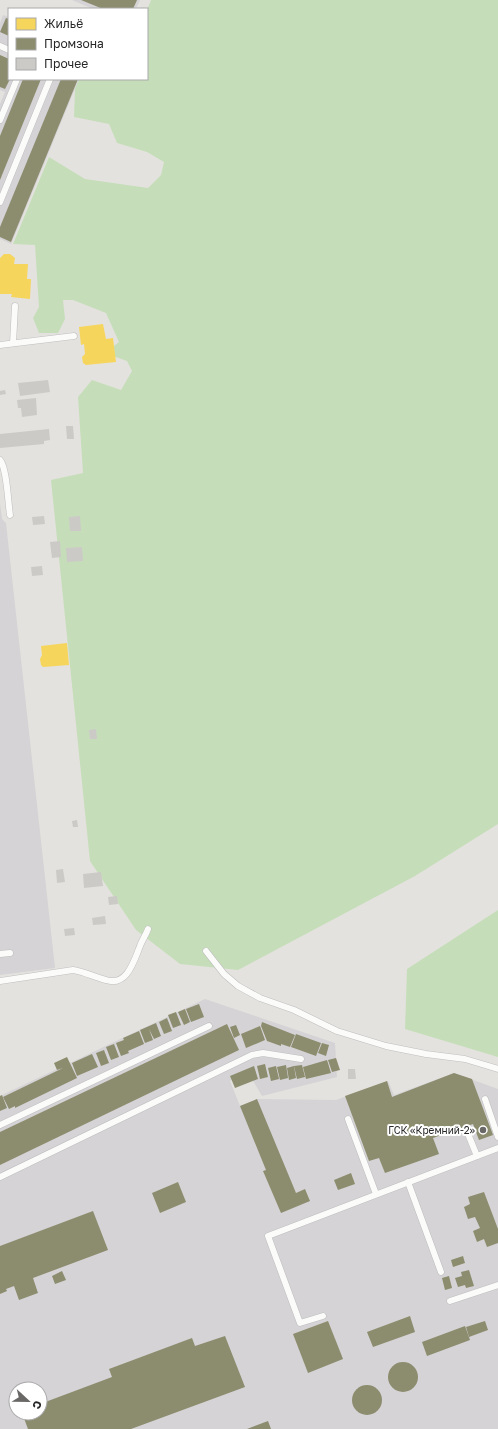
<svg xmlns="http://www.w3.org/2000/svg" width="498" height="1429" font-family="'Golos Text',sans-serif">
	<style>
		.industrial { fill: #d5d3d5; fill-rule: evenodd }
		.green { fill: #c5deb9 }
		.homes { fill: #f6d55c }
		.industry { fill: #8c8c6e }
		.building { fill: #cccac7 }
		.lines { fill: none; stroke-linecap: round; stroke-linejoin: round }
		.service-casing { stroke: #bebebf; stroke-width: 7 }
		.service { stroke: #fbfbfa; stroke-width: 6 }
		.poi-dot { fill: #696867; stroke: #fff; stroke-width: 1.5 }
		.labels { text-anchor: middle; stroke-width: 4; stroke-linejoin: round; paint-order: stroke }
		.poi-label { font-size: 10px; fill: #272727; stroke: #fff; text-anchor: end }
	</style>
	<rect width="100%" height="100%" fill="#e4e2de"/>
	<!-- industrial -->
	<g class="industrial">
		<polygon points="72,0 140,0 136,9 93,9"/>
		<polygon points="3,15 9,17 9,79 79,79 11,244 0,239 0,104 5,92 0,90 0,23"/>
		<polygon points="0,504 2,519 6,523 55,968 0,975"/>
		<path d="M205 999 335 1043 337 1077 262 1096 248 1072 230 1081 240 1106 257 1099 336 1100 388 1081 394 1095 454 1073 498 1089V1429H0V1096ZM16 1389H40V1413H16Z"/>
	</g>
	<!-- green -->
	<g class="green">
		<polygon points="151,0 498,0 498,824 415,876 238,970 180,964 136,930 90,861 51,480 83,473 78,397 92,380 121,390 132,371 127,361 113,356 110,349 119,342 106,313 73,300 63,300 65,319 58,333 39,333 33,318 39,307 35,245 13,244 49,157 85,179 148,188 161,175 164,162 147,152 117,143 109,124 74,117 75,89 79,79 147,79 147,10"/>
		<polygon points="498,910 498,1057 405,1029 407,969"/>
	</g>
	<!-- homes -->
	<g class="homes">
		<polygon points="4,254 10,254 15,258 14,264 28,264 27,279 31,279 30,299 11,297 12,294 0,294 0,258"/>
		<polygon points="103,324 106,339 113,338 116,362 86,365 83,363 82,357 85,354 84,344 81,345 79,327"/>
		<polygon points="67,643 69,665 43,667 41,665 40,659 42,655 41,646"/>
	</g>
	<!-- industry -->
	<g class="industry">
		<polygon points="81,0 137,0 133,9 103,9"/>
		<polygon points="6,18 9,19 9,36 0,32"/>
		<polygon points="0,55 9,59 10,79 5,89 0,87"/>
		<polygon points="23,79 41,79 0,180 0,136"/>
		<polygon points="61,79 78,79 11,242 0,237 0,227"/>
		<polygon points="199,1004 204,1017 191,1022 186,1009"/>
		<polygon points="185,1009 190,1022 184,1025 178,1012"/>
		<polygon points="176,1012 181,1025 173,1028 168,1015"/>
		<polygon points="167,1018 172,1031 164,1034 159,1022"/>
		<polygon points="262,1022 295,1035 290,1047 281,1044 281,1046 267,1041 261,1026"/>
		<polygon points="156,1023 161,1036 154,1039 149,1029 153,1040 145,1043 140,1030"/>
		<polygon points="227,1024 239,1050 0,1165 0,1132"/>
		<polygon points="236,1025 240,1035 234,1038 230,1027"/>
		<polygon points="260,1026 265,1040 246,1048 241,1034"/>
		<polygon points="139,1031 144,1044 128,1051 129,1053 121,1056 116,1043 124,1040 123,1038"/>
		<polygon points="296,1034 321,1043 316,1056 291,1047"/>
		<polygon points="322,1043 329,1045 326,1056 318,1053"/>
		<polygon points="114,1044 119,1057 111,1060 106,1047"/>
		<polygon points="104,1050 109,1063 101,1066 96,1053"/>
		<polygon points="92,1054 98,1067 77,1076 72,1063"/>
		<polygon points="67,1057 77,1078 15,1108 15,1106 9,1109 3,1097 63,1068 57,1070 54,1063"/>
		<polygon points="336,1058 340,1070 332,1072 328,1060"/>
		<polygon points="327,1060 331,1073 306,1079 303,1067"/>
		<polygon points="265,1064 268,1077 260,1079 257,1066"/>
		<polygon points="286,1065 288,1078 280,1080 277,1067"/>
		<polygon points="302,1065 305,1077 297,1079 294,1066"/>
		<polygon points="254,1066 258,1079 235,1088 230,1076"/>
		<polygon points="276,1066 279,1079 271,1081 268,1068"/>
		<polygon points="294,1066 296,1078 289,1080 287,1068"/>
		<polygon points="454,1073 472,1079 493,1135 479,1140 473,1124 433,1138 439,1154 385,1173 379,1158 369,1161 345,1096 387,1081 392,1097"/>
		<polygon points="2,1095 7,1108 0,1111 0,1096"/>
		<polygon points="257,1099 296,1193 305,1189 310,1201 281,1213 263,1171 266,1170 240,1106"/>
		<polygon points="351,1173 355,1184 338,1190 334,1180"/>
		<polygon points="178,1182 186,1202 160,1213 152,1193"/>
		<polygon points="484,1192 498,1229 498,1243 487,1247 484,1239 477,1242 473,1231 480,1228 475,1217 468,1219 464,1207 470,1204 468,1197"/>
		<polygon points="93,1211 108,1250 33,1278 38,1293 19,1300 14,1286 6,1289 7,1291 0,1294 0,1246"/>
		<polygon points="463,1256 465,1263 453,1267 451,1260"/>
		<polygon points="469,1270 474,1286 466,1288 465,1285 458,1287 455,1278 462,1276 461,1272"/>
		<polygon points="62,1271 66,1280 55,1284 52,1276"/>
		<polygon points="449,1276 452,1288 445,1290 442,1278"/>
		<polygon points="410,1316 415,1332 373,1347 367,1332"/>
		<polygon points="328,1321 343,1359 308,1373 293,1334"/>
		<polygon points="485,1321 488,1330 469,1337 466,1327"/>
		<polygon points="465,1326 470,1340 427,1356 422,1342"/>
		<polygon points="225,1336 245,1387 131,1429 28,1429 22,1413 40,1413 40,1404 112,1377 109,1369 192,1338 195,1346"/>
		<circle cx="403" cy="1377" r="15"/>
		<circle cx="367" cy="1400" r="15"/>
		<polygon points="268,1421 271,1429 247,1429"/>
	</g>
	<!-- building -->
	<g class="building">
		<polygon points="48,380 50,392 20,396 18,383"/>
		<polygon points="5,390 6,394 0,395 0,391"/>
		<polygon points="36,398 37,415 22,417 21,408 18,408 17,400"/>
		<polygon points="66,426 73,426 74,439 67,439"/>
		<polygon points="49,429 50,440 44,441 44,444 0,448 0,434"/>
		<polygon points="44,516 45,524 33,525 32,517"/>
		<polygon points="80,516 81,531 70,531 69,517"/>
		<polygon points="60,541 61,557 52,558 50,542"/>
		<polygon points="82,547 83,561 67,562 66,548"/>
		<polygon points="42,566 43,575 32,576 31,567"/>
		<polygon points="96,729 97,739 90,739 89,730"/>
		<polygon points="77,820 78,827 73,827 72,821"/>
		<polygon points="63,869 65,882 57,883 56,870"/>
		<polygon points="101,872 103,886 84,888 83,874"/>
		<polygon points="117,896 118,904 109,905 108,897"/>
		<polygon points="105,916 106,924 93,925 92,918"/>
		<polygon points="74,928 75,935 65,936 64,929"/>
		<polygon points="348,1069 355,1069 356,1079 348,1079"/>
	</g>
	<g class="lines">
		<defs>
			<g id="service">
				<polyline points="0,46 9,50"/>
				<polyline points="0,120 17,79"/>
				<polyline points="0,202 50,79"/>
				<polyline points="13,343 15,306"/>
				<polyline points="0,345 74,336"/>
				<path d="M0 460C7 468 8 503 10 515"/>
				<polyline points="206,951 224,974 238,986 260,998 294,1010 337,1031 386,1046 426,1054 465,1059 498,1069"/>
				<polyline points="0,954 10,953"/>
				<path d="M0 981 73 970C85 972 94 977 106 980 127 987 134 961 140 946 142 940 146 935 148 929"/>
				<polyline points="485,1099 498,1137"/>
				<polyline points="348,1119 376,1194"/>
				<polyline points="0,1125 209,1026"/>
				<polyline points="466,1129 477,1156"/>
				<polyline points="0,1177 252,1055 263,1053 301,1059"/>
				<polyline points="408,1182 441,1272"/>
				<polyline points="450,1301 498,1285"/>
				<polyline points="323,1316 300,1323 268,1236 498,1148"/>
			</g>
		</defs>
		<!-- service casing -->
		<use href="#service" class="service-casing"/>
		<!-- service -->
		<use href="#service" class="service"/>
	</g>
	<!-- markers -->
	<circle class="poi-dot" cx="483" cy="1130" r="4"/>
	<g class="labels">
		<!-- poi labels -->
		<g class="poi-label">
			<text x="475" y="1134">ГСК «Кремний-2»</text>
		</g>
	</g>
	<!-- legend -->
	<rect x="8" y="8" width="140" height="72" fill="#ffffff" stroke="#a9a9a9"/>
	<rect x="16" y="18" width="20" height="12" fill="#f6d55c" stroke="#a9a9a9"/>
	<text x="44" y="28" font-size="12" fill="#272727">Жильё</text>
	<rect x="16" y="38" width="20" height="12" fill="#8c8c6e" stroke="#a9a9a9"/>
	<text x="44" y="48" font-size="12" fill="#272727">Промзона</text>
	<rect x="16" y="58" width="20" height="12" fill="#cccac7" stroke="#a9a9a9"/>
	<text x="44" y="68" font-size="12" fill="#272727">Прочее</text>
	<!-- north arrow -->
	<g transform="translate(28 1401) rotate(112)"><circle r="19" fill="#ffffff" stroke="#a9a9a9"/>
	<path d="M0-3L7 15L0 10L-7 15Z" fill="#696867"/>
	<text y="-6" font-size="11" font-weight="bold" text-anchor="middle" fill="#272727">С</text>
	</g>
</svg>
